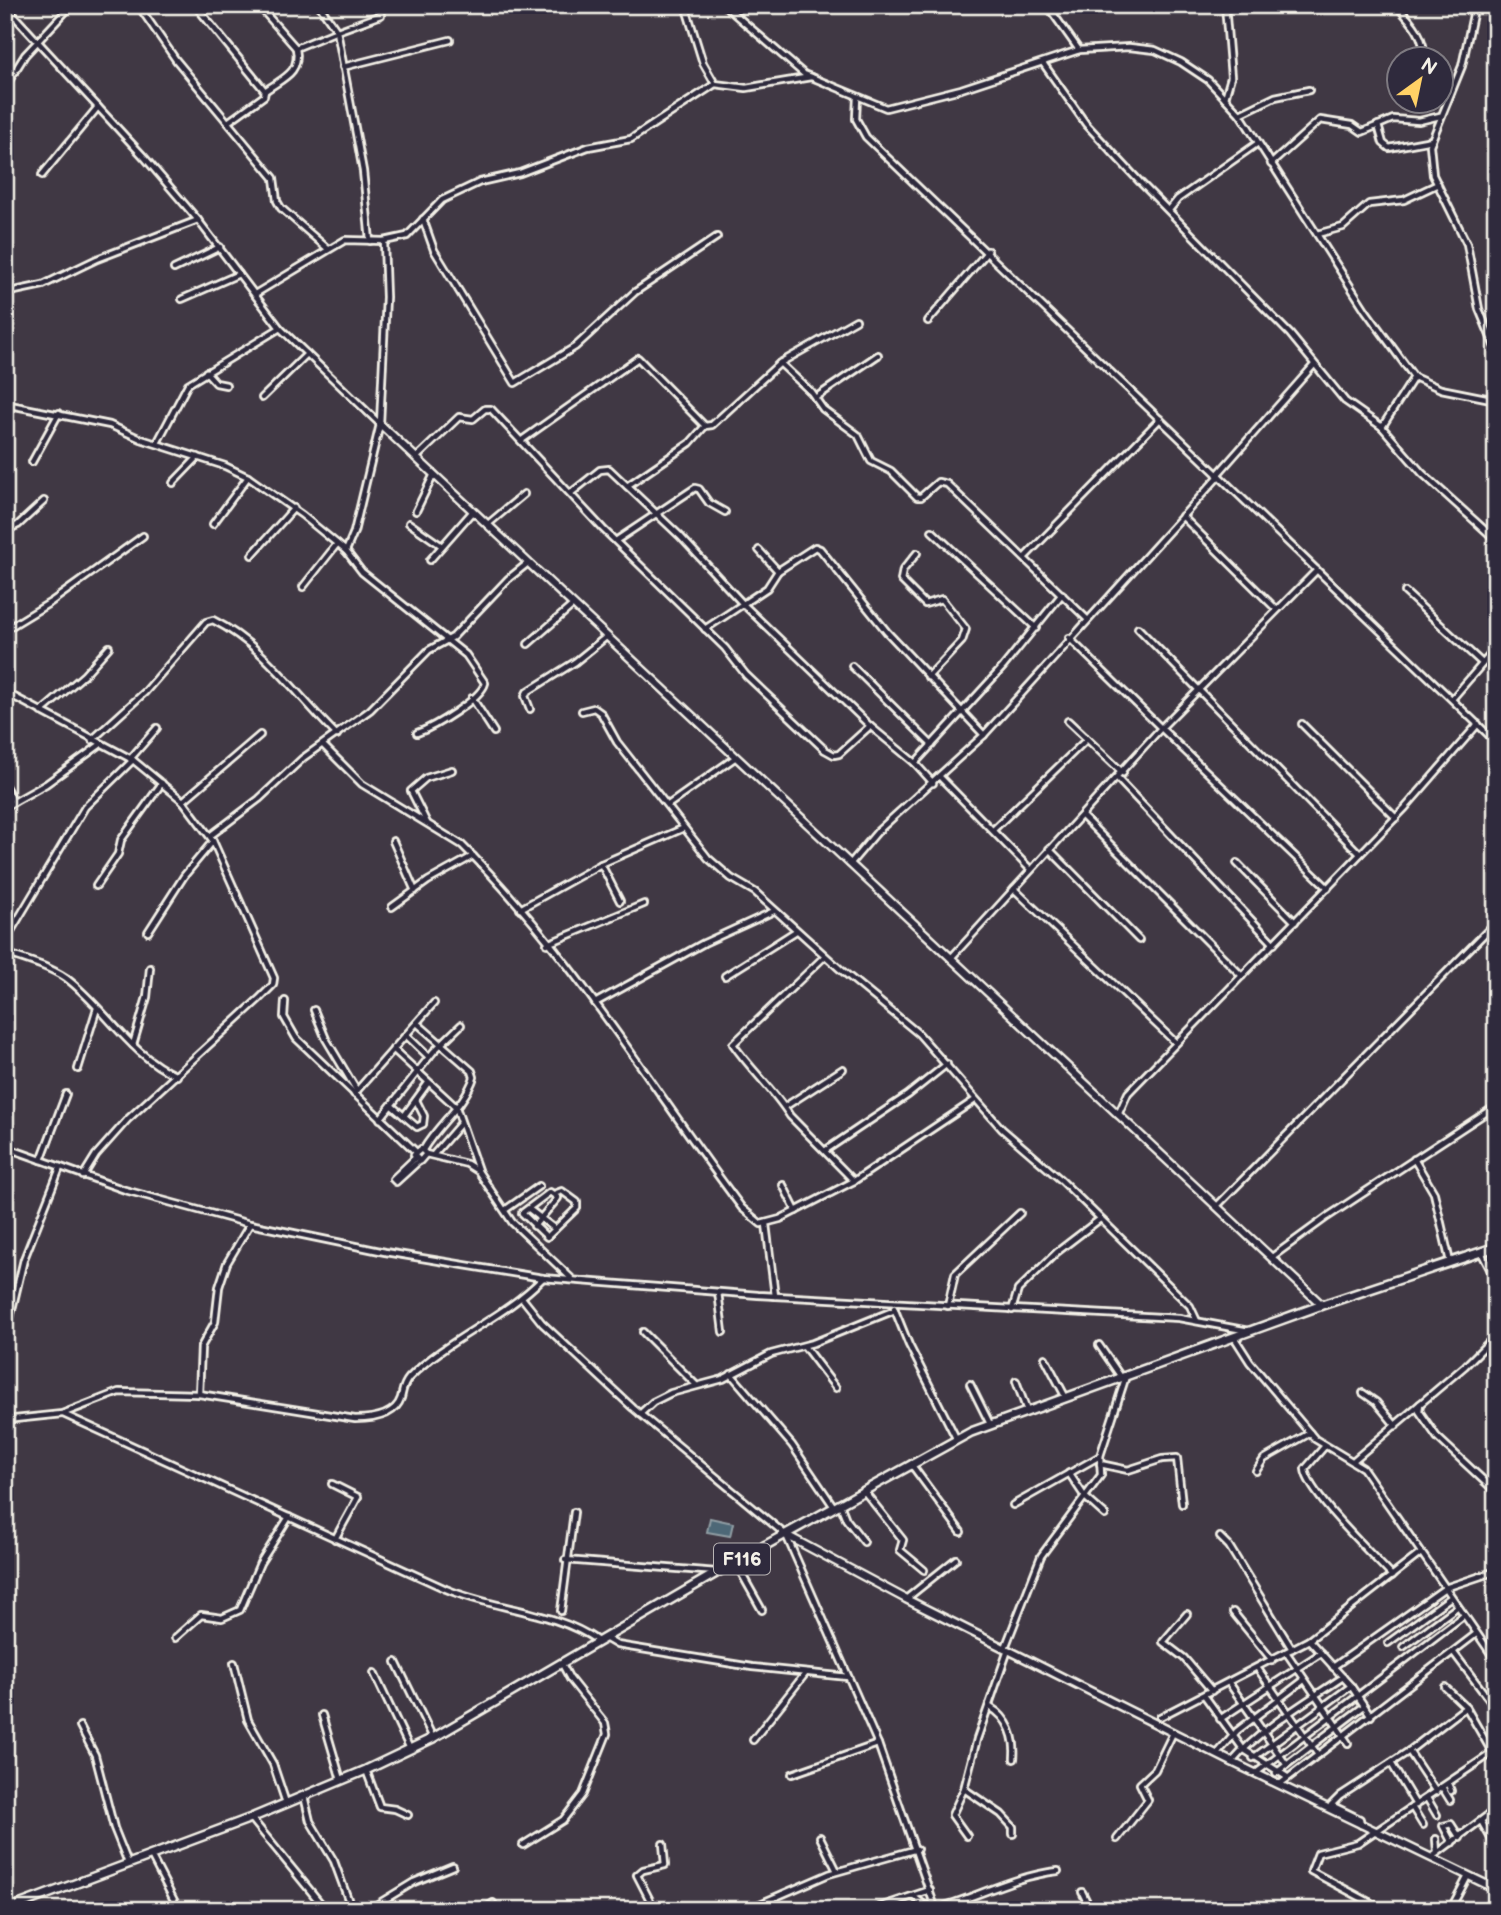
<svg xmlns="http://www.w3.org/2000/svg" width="1501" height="1915" font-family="'Balsamiq Sans',sans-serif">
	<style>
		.water { fill: #4e6777; stroke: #909ea4; stroke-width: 2 }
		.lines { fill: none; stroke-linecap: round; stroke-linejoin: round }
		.street-casing { stroke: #f4f1e8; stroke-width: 10 }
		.secondary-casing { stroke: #f4f1e8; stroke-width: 11 }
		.primary-casing { stroke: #f4f1e8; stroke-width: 12 }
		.street { stroke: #2f2a3d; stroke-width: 4.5 }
		.secondary { stroke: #2f2a3d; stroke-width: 6 }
		.primary { stroke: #2f2a3d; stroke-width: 7 }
		.labels { text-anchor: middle; stroke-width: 5; stroke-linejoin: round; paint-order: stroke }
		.shield { fill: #2f2a3d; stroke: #b9b5b5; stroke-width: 2 }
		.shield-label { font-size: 19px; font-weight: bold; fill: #f4f1e8 }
	</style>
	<rect width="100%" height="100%" fill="#403844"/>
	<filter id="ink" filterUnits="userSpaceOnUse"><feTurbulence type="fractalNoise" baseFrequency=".0143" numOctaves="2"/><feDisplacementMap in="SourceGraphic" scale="14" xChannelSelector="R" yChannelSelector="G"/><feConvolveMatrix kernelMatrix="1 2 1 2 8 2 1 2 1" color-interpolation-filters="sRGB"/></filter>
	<g filter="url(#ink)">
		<!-- water -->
		<polygon class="water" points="710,1518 733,1523 730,1536 707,1532"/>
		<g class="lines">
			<defs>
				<g id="street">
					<polyline points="138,5 176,60 274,178 277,201 281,208 328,249"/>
					<polyline points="195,5 265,91 264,96 228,122"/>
					<polyline points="258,5 296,48 337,31 319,5"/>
					<polyline points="724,5 804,74 886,108 961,89 1079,50 1129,47 1155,50 1181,62 1208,80 1240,114 1366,311 1414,377 1441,389 1496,400"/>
					<polyline points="1047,5 1079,50"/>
					<polyline points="1225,5 1231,77 1225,98"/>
					<path d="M1396 5C1411 21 1426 36 1424 60"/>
					<polyline points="1475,5 1462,66 1430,145 1433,175 1467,244 1479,309 1496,350"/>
					<polyline points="5,6 145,158 198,220 280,328 380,424"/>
					<polyline points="5,17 11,13"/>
					<polyline points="1043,63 1086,124 1140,182 1290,334 1345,401 1382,427"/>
					<polyline points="343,67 450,40"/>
					<polyline points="715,84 746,88 811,77"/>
					<polyline points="1442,85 1453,87"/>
					<polyline points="5,87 25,55 68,9"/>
					<path d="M265 91C283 78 301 73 296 48"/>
					<polyline points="857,97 856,119 866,137 1496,742"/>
					<polyline points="1240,114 1275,97 1309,90"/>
					<polyline points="1378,125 1383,143 1389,148 1432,140"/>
					<polyline points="1271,164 1320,120 1352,125 1362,132 1393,119 1419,121 1440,116"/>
					<polyline points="42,175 98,107"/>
					<polyline points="1169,210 1178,199 1258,143"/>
					<polyline points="423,219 434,250 515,383 575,347 635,292 717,237"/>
					<polyline points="1317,234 1343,227 1369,204 1404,200 1438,184"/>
					<polyline points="370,241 363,171 337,31 381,15 378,5"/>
					<polyline points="174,269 220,247"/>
					<polyline points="5,293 43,285 97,259 198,220"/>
					<polyline points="255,294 345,240 384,241 407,236 442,200 480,182 520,173 588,147 631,139 709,88 715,84 703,63 685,5"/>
					<polyline points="182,299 239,274"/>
					<polyline points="928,321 988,251"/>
					<polyline points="780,363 811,392 823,409 858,435 871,461 891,471 917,497 921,497 938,482 947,484 1087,619"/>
					<polyline points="206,372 216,383 226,385"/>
					<polyline points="1414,377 1382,427 1422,473 1496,540"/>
					<polyline points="262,398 307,354"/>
					<polyline points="815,398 878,355"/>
					<path d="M5 404 110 425 141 439 225 466 248 477 302 515 346 551 362 572 466 655 485 683C481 699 434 727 417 733"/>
					<polyline points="522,440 638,358 705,426 712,425 780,363 856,320"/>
					<polyline points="157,443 188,384 280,328"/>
					<polyline points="416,458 459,417 473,419 485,409 491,409 603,529 725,648 746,675 825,750 834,755 839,754 870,726 915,763 933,783"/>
					<polyline points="32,462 59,413"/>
					<polyline points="1217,475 1314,365"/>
					<polyline points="173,483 198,457"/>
					<polyline points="627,486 690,443 705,426"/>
					<polyline points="571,493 600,470 609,469 680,536 743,604 767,588 778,571 759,550"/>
					<polyline points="416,511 434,474"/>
					<polyline points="1182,516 1276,609"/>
					<polyline points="409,523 442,546"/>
					<polyline points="213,524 248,477"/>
					<polyline points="487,525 524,494"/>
					<polyline points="5,531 18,525 44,501"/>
					<polyline points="932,531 1036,628"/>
					<polyline points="617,540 695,488 699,489 709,503 725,512"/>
					<polyline points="346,551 354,532 380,424 386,297 384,241"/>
					<polyline points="917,553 903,570 901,580 925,604 942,599 966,629 962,641 928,677"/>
					<polyline points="252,555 294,508"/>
					<polyline points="1025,557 1160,419"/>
					<polyline points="430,560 473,511"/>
					<polyline points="1317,570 1161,728 1328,888"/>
					<polyline points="778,571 815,547 820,549 887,632 984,735"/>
					<polyline points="303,587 337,544"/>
					<polyline points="1405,592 1482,663"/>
					<polyline points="1138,628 1360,854"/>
					<polyline points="705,629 743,604 870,726"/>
					<polyline points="5,630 51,602 143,536"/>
					<polyline points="528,644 573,605"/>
					<polyline points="852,666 932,745"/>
					<polyline points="5,692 133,760 183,801 213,841 274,978 273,985 259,999 128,1119 96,1155 83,1176"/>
					<polyline points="472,698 494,732"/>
					<polyline points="1452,699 1496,648"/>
					<polyline points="530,709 525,696 527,692 575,662 606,637"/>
					<polyline points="582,711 594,708 601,713 617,742 708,858 731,878 755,892 840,969 919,1034 1002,1129 1060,1179 1190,1306 1197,1321"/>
					<polyline points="41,712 84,675 109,647"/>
					<polyline points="1068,721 1123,773"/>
					<polyline points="1302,724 1396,818"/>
					<path d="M92 740 145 692 206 622 213 620C265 646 297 696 337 735"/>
					<path d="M323 745 362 784 462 845C571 952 651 1087 742 1208L761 1224 780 1219 854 1181 975 1100"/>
					<polyline points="130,759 157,728"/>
					<polyline points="915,763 1003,667 1062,594"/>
					<polyline points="940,777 1030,869"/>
					<polyline points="1118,779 1274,944"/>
					<polyline points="5,786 14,802 46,784 101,744"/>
					<polyline points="183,801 260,735"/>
					<polyline points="668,805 736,757"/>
					<polyline points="5,807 14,802"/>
					<polyline points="1082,816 1242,976"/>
					<polyline points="427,823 411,791 426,778 452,770"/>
					<polyline points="993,830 1087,739"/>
					<polyline points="210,836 259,799 303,758 370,710 429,650 453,637 508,579 528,563"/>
					<polyline points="393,841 415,891"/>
					<polyline points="1049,849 1139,940"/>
					<polyline points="1237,863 1295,922"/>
					<polyline points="601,864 620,901"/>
					<polyline points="850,864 878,831 984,735 1219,476"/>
					<polyline points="96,886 118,854 121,840 162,783"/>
					<polyline points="1014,889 1161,728 1069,638"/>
					<polyline points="392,907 428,881 473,856"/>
					<polyline points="520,909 601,864 684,828"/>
					<polyline points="148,932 184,876 213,841"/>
					<polyline points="5,941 85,807 133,760"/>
					<polyline points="547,944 644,904"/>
					<path d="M5 953C26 960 48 966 66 978 105 1007 130 1056 177 1076"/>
					<path d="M825 956 733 1044C750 1069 774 1090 790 1116L854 1181"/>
					<polyline points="951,958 1014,889 1176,1043"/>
					<polyline points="725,976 796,931"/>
					<polyline points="285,1001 284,1017 296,1038 415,1151"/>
					<polyline points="595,1003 704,943 774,911"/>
					<polyline points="314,1010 326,1039 357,1091"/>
					<path d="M417 1023 472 1071 474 1077C465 1105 438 1124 423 1150"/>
					<polyline points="406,1035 429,1057"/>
					<polyline points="133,1045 147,997 150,968"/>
					<polyline points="393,1049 456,1107 478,1170"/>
					<polyline points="78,1069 97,1008"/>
					<polyline points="354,1094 434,1003"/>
					<polyline points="416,1100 424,1116 423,1124"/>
					<polyline points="392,1106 417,1127 423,1124"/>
					<polyline points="786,1106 843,1069"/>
					<polyline points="1118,1115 1128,1093 1405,808 1478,724"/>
					<polyline points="404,1116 428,1083"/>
					<polyline points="380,1119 434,1051 461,1025"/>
					<polyline points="5,1147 125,1190 250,1224 385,1252 543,1278 758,1295 1179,1318 1249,1331"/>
					<polyline points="826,1150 908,1095 947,1064"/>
					<polyline points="426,1154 420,1161 414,1155 421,1149 426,1154 467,1164 478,1171 512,1222 572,1279"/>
					<polyline points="434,1154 460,1124"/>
					<polyline points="415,1158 393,1179 396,1182 419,1161"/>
					<polyline points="1414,1159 1434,1193 1450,1262"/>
					<polyline points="41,1160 66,1094"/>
					<polyline points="783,1185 796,1211"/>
					<polyline points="1217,1206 1496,922"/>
					<polyline points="529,1209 555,1229"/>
					<polyline points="505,1210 539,1186"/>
					<polyline points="766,1224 775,1296"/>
					<polyline points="534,1226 558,1198 550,1192 522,1213 547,1237 577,1208 577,1202 562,1191 554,1194"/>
					<polyline points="1481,1252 1496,1280"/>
					<polyline points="1272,1257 1327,1217 1496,1106"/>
					<polyline points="718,1292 723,1332"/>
					<polyline points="523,1299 542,1323 633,1408 786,1535 878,1744 936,1910"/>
					<polyline points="948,1306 955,1274 1020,1213"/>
					<polyline points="894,1308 909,1345 957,1440"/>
					<polyline points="1012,1310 1018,1290 1057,1252 1100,1219"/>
					<polyline points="643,1332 696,1385"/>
					<polyline points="1496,1335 1465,1366 1420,1404 1419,1411 1437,1437 1496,1492"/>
					<polyline points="1234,1337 1250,1362 1315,1439 1363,1468 1496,1661"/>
					<polyline points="5,1339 24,1259 60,1168"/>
					<polyline points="1099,1345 1121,1377"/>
					<polyline points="804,1346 836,1388"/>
					<polyline points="1045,1358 1065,1396"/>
					<polyline points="731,1374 792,1445 834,1507"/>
					<polyline points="1016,1381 1027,1411"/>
					<polyline points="970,1384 990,1424"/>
					<polyline points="1363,1393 1376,1402 1396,1426"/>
					<polyline points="199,1394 201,1347 215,1322 219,1287 227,1263 250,1224"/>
					<path d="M63 1414 446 1589C495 1610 554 1610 598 1641"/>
					<polyline points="640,1414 653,1402 671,1393 723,1379 771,1354 813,1343 895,1310"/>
					<path d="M5 1420 62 1414 119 1392 199 1394 355 1419C371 1419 395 1416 401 1398 403 1390 403 1385 409 1378 448 1338 503 1319 543 1278"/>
					<path d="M1324 1447 1305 1469C1307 1493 1374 1556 1392 1576"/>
					<polyline points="1354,1460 1420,1404"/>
					<polyline points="911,1464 961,1532"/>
					<polyline points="1100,1464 1128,1470 1162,1459 1177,1458 1182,1504"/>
					<polyline points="1256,1471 1264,1459 1310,1433"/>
					<polyline points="1069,1473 1085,1497 1105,1515"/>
					<polyline points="332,1484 358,1497 335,1539"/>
					<polyline points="864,1491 903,1540 900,1550 924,1570"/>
					<polyline points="840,1504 846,1519 864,1542"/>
					<polyline points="1013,1505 1100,1456"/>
					<polyline points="1220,1537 1229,1546 1292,1649"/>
					<polyline points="565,1560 717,1572"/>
					<polyline points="735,1562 762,1610"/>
					<polyline points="906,1599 956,1559"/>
					<polyline points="561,1611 574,1512"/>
					<polyline points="1233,1612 1272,1660"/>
					<polyline points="1187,1614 1163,1642 1184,1658 1212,1691"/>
					<polyline points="175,1638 201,1615 222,1618 240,1610 260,1563 289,1517"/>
					<polyline points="605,1638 617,1645 752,1667 848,1677"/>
					<polyline points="1309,1640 1351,1686 1371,1716"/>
					<polyline points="1388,1643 1451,1597"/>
					<polyline points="1403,1647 1457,1607"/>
					<polyline points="1005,1648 1041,1556 1101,1475 1100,1456 1126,1376"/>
					<polyline points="1286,1652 1348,1743"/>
					<polyline points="1454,1653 1496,1709"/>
					<polyline points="396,1662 433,1738"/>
					<polyline points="234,1663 248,1720 273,1764 286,1803"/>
					<polyline points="1333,1667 1445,1588 1496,1571"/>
					<polyline points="1258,1669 1318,1755"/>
					<polyline points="374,1673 410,1749"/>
					<polyline points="1229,1683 1286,1764"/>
					<polyline points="1445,1687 1466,1707 1496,1759"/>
					<polyline points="1204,1695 1243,1749 1287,1777"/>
					<path d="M990 1707C1009 1718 1016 1738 1014 1759"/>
					<polyline points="322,1715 341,1780"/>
					<polyline points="1160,1717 1309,1640 1421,1553"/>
					<polyline points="1220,1719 1321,1653"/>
					<polyline points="80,1726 95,1755 114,1828 128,1863"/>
					<polyline points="753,1740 805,1674"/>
					<polyline points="1409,1751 1436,1792"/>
					<polyline points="1217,1754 1237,1731 1304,1680"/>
					<polyline points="1253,1758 1351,1686"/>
					<path d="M1232 1762C1261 1728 1306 1702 1343 1677"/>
					<polyline points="1391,1763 1416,1805"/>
					<polyline points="366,1770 380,1807 395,1809 408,1815"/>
					<polyline points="1256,1773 1463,1616"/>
					<polyline points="1276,1773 1364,1706"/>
					<polyline points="792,1774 878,1744"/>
					<polyline points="1280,1784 1476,1634"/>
					<polyline points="1448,1784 1451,1791"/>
					<polyline points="1442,1787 1450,1800"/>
					<polyline points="964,1789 1001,1814 1013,1827 1013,1834"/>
					<polyline points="304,1796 310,1821 334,1861 352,1910"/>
					<polyline points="1427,1798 1437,1815"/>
					<polyline points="1412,1807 1423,1825"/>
					<polyline points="251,1818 326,1910"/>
					<polyline points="1481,1821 1496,1847"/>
					<polyline points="1361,1825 1360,1819 1331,1805 1340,1796 1409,1751 1466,1707"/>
					<polyline points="1377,1830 1358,1843 1318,1853 1311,1871 1384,1910"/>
					<polyline points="1378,1830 1492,1753"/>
					<polyline points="967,1836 952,1815 964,1789 977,1739 1008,1650"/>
					<polyline points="820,1837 837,1871"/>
					<polyline points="1117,1839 1148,1800 1140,1784 1155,1770 1173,1733"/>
					<polyline points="1436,1839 1437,1852"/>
					<polyline points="1452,1843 1443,1826 1451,1824 1460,1838"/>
					<polyline points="523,1845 563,1820 583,1794 607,1734 605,1723 570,1679 562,1664"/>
					<polyline points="151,1856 179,1910"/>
					<polyline points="1432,1857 1496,1809"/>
					<polyline points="1082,1892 1091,1910"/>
					<polyline points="914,1897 927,1907"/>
					<polyline points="5,1901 8,1909"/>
					<path d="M935 1909C977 1897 1014 1876 1058 1871"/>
					<polyline points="368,1910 414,1882 453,1866"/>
					<polyline points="483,1910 493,1903"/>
					<polyline points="655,1910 637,1875 643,1870 665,1865 663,1844"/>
					<polyline points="746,1910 829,1874 917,1849"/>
					<polyline points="871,1910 930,1890"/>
					<polyline points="1013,1910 1022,1906"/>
					<polyline points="1366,1910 1369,1902"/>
					<polyline points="1450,1910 1468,1876"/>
				</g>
				<g id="secondary">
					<polyline points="380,424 1322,1305"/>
					<polyline points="786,1535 906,1599 1232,1762 1496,1889"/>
				</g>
				<polyline id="primary" points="5,1910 251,1818 366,1770 433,1738 735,1562 971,1432 1322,1305 1496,1247"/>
			</defs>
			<!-- street casing -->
			<use href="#street" class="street-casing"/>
			<!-- secondary casing -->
			<use href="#secondary" class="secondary-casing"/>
			<!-- primary casing -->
			<use href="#primary" class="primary-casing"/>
			<!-- street -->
			<use href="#street" class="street"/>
			<!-- secondary -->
			<use href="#secondary" class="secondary"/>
			<!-- primary -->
			<use href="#primary" class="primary"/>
		</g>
	</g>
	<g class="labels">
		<!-- shield labels -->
		<rect class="shield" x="714" y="1543.5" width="56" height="31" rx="5"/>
		<g class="shield-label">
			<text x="742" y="1566">F116</text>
		</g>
	</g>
	<!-- margin -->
	<rect width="1501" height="1915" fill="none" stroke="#2f2a3d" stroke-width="28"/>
	<rect x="14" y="14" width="1473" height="1887" fill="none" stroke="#f4f1e8" stroke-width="2.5" filter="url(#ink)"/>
	<!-- north arrow -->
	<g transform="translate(1420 80) rotate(33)"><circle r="33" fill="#2f2a3d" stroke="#7e7a81" stroke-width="2"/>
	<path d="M0-5L12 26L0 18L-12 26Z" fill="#ffd166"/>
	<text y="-10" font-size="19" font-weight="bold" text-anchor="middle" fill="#f4f1e8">N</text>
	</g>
</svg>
